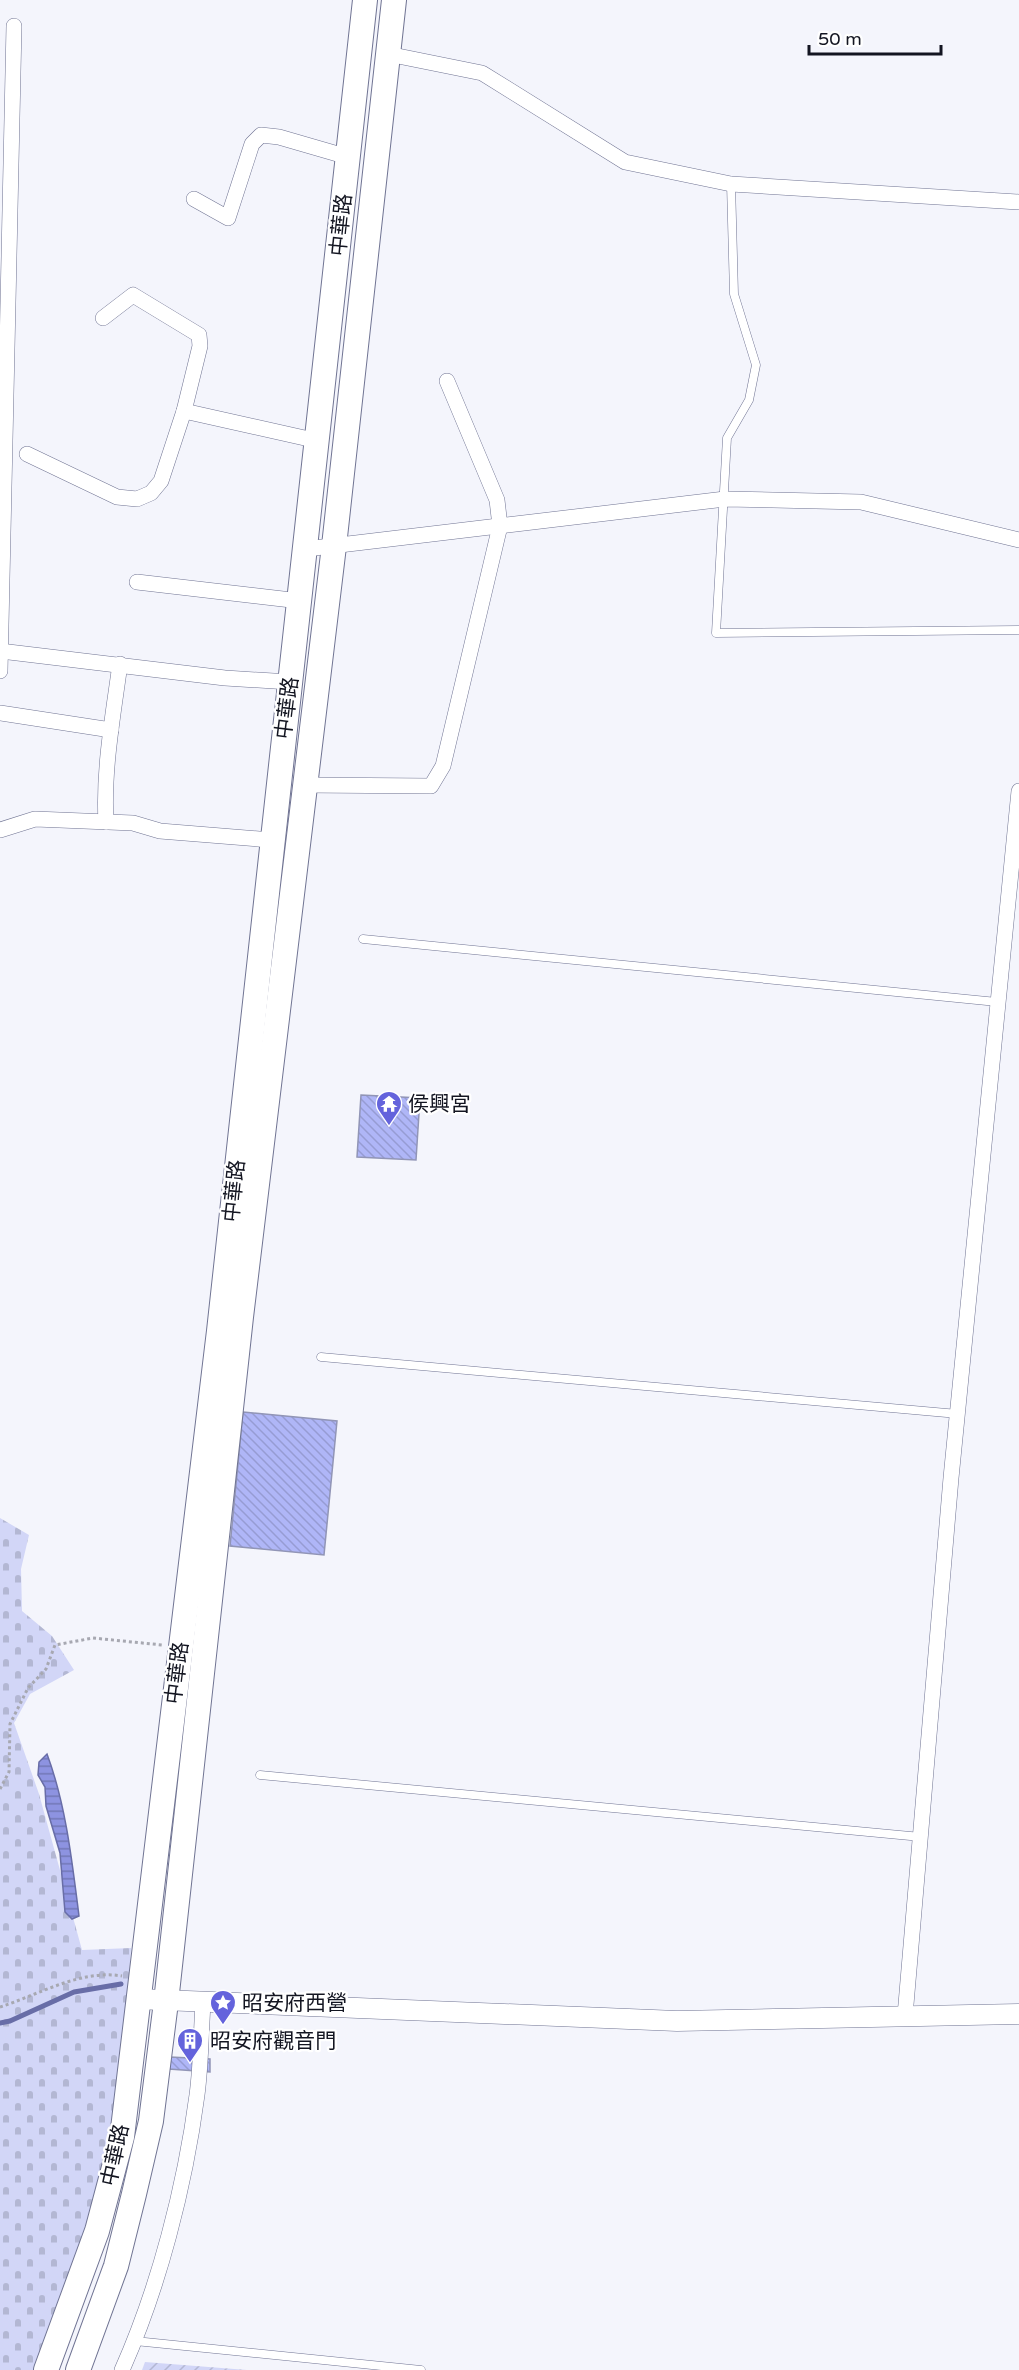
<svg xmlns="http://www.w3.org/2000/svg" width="1019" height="2370" font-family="'Varela Round','Noto Sans TC',sans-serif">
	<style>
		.cemetery { fill: url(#cemetery-stones) }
		.garden { fill: url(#garden-furrows) }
		.water { fill: url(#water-rules); stroke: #686da7; stroke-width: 1.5 }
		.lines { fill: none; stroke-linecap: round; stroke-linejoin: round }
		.stream { stroke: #686da7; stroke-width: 5 }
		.building { fill: url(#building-back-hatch); stroke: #9195b6; stroke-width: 1.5 }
		.service-casing { stroke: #707493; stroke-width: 9 }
		.minor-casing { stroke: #707493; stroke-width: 16 }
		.tertiary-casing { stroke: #707493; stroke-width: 21 }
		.primary-casing { stroke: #707493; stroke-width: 26 }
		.path { stroke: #a7a8b1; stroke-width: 3; stroke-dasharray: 3 3; stroke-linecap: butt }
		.service { stroke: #fff; stroke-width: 8 }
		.minor { stroke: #fff; stroke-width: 15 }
		.tertiary { stroke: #fff; stroke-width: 20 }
		.primary { stroke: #fff; stroke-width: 24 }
		.labels { text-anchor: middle; stroke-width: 4.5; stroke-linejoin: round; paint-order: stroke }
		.street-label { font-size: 21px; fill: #131521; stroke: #fff }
		.poi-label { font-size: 21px; fill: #131521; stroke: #fff; text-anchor: start }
	</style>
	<defs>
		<pattern id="cemetery-stones" width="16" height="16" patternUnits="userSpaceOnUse" patternTransform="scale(1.5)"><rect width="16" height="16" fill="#d2d6f7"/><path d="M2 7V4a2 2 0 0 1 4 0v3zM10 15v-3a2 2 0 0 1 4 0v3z" fill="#b3b7d3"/></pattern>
		<pattern id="garden-furrows" width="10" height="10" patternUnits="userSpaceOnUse" patternTransform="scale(1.5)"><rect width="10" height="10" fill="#d2d6f7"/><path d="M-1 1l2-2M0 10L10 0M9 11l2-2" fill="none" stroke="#b3b7d3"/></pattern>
		<pattern id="water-rules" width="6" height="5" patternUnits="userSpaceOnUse" patternTransform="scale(1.5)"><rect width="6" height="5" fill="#8d93e1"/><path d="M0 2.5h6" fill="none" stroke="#7277b6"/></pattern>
		<pattern id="building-back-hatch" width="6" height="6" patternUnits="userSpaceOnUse" patternTransform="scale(1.5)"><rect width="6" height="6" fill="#afb6f7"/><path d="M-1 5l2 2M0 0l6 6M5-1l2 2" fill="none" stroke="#969cd3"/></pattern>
	</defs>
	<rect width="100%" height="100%" fill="#f4f5fc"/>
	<!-- cemetery -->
	<polygon class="cemetery" points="0,1518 29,1535 21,1569 22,1611 52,1636 74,1670 30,1694 14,1723 39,1794 82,1950 131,1948 128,1994 109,2142 74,2272 34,2370 0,2370"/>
	<!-- garden -->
	<polygon class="garden" points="145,2362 247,2370 142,2370"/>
	<!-- water -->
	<path class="water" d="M47 1754C66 1805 72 1861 79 1916L72 1919 65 1912 60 1853 46 1806 45 1787 38 1775 39 1762Z"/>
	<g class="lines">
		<!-- stream -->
		<polyline class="stream" points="0,2023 10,2021 74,1992 121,1984"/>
	</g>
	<!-- building -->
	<g class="building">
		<polygon points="361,1095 420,1098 416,1160 357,1157"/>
		<polygon points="243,1412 337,1421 324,1555 230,1546"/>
		<polygon points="170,2057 210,2059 210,2072 169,2069"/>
	</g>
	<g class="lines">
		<defs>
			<g id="service">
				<polyline points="731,184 734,294 756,365 749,400 727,438 716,633 1019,630"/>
				<polyline points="363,939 997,1002"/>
				<polyline points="321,1357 958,1414"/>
				<polyline points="260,1775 921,1837"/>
				<polyline points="135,2341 421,2370"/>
			</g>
			<g id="minor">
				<polyline points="388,54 482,73 625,162 731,184 1019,202"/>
				<polyline points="194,199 228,218 252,144 261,135 279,137 348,157"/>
				<polyline points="184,411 318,441"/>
				<polyline points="27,454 117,497 137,499 151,493 161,481 184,411 200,346 199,335 133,295 103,318"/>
				<polyline points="306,549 725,499 861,502 1019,540"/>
				<polyline points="137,582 300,601"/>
				<polyline points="0,651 225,678 290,682"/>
				<polyline points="0,671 14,26"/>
				<polyline points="0,713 111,730"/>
				<polyline points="305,785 431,786 443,766 500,526 497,500 447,381"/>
				<path d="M106 822C103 770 113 716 120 664"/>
				<polyline points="0,830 35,819 133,823 160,831 271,840"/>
				<polyline points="905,2016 951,1478 1019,791"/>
				<path d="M122 2370C159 2287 185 2186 197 2095 201 2065 201 2034 203 2003"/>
			</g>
			<polyline id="tertiary" points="137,1999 677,2021 1019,2014"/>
			<g id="primary">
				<polyline points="46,2370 97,2231 122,2137 219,1331 365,0"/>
				<polyline points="78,2370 116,2266 134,2194 151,2121 166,2002 241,1317 334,546 394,0"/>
			</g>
		</defs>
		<!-- service casing -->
		<use href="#service" class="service-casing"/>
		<!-- minor casing -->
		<use href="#minor" class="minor-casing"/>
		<!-- tertiary casing -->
		<use href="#tertiary" class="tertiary-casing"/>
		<!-- primary casing -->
		<use href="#primary" class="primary-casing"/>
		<!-- path -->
		<g class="path">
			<polyline points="0,1789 9,1772 10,1724 28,1688 46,1669 55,1645 93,1638 162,1645"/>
			<path d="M0 2007C38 1995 81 1969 122 1976"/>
		</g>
		<!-- service -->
		<use href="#service" class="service"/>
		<!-- minor -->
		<use href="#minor" class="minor"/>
		<!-- tertiary -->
		<use href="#tertiary" class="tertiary"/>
		<!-- primary -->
		<use href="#primary" class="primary"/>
	</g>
	<!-- icons -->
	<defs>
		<symbol id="temple-pin" viewBox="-11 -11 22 30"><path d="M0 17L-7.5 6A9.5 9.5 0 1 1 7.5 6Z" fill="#6463dc" stroke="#fff"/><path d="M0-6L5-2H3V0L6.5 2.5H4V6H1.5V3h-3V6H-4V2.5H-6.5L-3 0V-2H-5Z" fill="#fff"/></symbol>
		<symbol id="sight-pin" viewBox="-11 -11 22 30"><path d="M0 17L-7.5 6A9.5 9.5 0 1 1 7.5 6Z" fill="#6463dc" stroke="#fff"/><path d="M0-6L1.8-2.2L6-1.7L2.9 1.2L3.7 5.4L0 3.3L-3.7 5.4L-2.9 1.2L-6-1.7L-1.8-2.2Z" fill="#fff"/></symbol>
		<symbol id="building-pin" viewBox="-11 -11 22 30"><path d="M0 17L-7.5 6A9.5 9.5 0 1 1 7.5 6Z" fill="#6463dc" stroke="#fff"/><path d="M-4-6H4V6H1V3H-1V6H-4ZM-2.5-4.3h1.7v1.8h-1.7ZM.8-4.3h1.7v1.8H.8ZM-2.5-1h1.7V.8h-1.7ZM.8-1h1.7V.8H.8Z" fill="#fff"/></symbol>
	</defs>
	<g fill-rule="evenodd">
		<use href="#temple-pin" x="374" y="1089" width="30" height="40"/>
		<use href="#sight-pin" x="208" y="1988" width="30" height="40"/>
		<use href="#building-pin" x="175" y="2026" width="30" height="40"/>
	</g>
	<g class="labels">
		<!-- street labels -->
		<g class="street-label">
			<text transform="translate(341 225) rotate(-84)" y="7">中華路</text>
			<text transform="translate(287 708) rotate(-83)" y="7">中華路</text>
			<text transform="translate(234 1191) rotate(-84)" y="7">中華路</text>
			<text transform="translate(177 1673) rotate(-83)" y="7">中華路</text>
			<text transform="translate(115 2155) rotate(-78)" y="7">中華路</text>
		</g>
		<!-- poi labels -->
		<g class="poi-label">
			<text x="408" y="1111">侯興宮</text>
			<text x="242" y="2010">昭安府西營</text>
			<text x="210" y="2048">昭安府觀音門</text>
		</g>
	</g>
	<!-- scale -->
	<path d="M809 45v9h132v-9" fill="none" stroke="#131521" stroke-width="3"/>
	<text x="818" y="45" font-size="18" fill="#131521" stroke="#ffffff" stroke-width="4.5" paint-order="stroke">50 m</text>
</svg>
